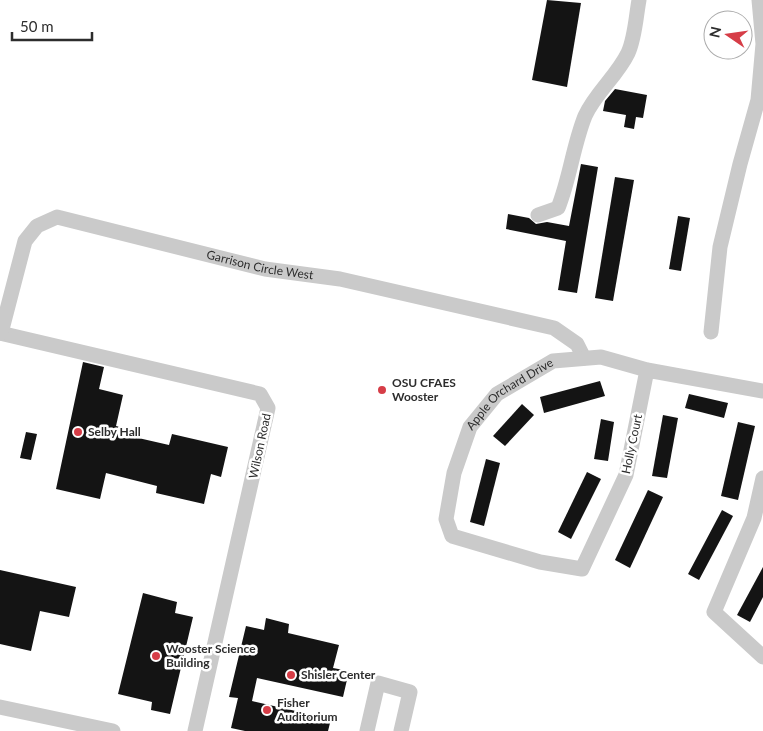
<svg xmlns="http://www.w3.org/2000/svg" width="763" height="731" font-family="Lato,sans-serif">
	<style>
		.building { fill: #141414 }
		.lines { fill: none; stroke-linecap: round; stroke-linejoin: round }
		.minor { stroke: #cacaca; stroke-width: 15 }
		.poi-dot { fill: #d63d47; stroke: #fff; stroke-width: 2 }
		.labels { text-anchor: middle; stroke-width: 5; stroke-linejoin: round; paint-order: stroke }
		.street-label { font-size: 12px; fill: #2d2d2d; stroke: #fff }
		.poi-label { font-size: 12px; font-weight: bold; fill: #2d2d2d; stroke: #fff; text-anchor: start }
	</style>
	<rect width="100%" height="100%" fill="#fff"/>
	<!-- building -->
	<g class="building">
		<polygon points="547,0 581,3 567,87 532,80"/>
		<polygon points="615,89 647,95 643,118 636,117 634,129 624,127 626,115 603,111 605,101"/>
		<polygon points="581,164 598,167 577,293 558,290 566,241 506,229 508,214 529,218 536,224 547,222 569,226"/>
		<polygon points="615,177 634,180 613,301 595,298"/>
		<polygon points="678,216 690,218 681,271 669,269"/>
		<polygon points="83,362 104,367 99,389 123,395 116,426 135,431 134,437 169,445 172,434 228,447 221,477 211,474 204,504 156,493 157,486 106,473 100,499 56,489"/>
		<polygon points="600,381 605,396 544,413 540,397"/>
		<polygon points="689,394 728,403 724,418 685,408"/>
		<polygon points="522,404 534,415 505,446 493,436"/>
		<polygon points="663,415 678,418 667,478 652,476"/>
		<polygon points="601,419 614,422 608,461 594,459"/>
		<polygon points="738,422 755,426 738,500 721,496"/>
		<polygon points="26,432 37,434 31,460 20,458"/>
		<polygon points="486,459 500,463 484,526 470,522"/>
		<polygon points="587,472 601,479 571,539 558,532"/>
		<polygon points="648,490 663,497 630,568 615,560"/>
		<polygon points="722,510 733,516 699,580 688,574"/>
		<polygon points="763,567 763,597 750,622 737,615"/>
		<polygon points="0,570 76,587 69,617 40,611 31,651 0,644"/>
		<polygon points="143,593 177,602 175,613 193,617 170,714 151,710 152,702 118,694"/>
		<polygon points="266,618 289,624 288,633 339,645 333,668 349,671 343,697 257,678 252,701 331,719 328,731 245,731 231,728 238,698 229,697 246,626 264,630"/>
	</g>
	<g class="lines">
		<!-- minor -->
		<g class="minor">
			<path d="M538 215 558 208C570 178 573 146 585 116 596 92 617 76 628 53 635 38 636 16 639 0"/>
			<polyline points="711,332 720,247 740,164 758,100 763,44 759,0"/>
			<polyline points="0,333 260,394 268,408 195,731"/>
			<path id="s1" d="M1 333 25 241 37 226 57 217 265 269 340 279 554 328 577 344 584 358"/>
			<path id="s2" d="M647 370 626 475 582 569 540 562 452 536 446 519 454 473 470 427 497 394 553 361 601 357 647 370 763 391"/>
			<polyline points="763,478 754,518 714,612 763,657"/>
			<polyline points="0,707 113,731"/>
			<polyline points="367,731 378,683 410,692 401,731"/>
		</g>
	</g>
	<!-- markers -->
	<g class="poi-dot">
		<circle cx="382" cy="390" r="5"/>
		<circle cx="78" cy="432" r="5"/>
		<circle cx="156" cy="656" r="5"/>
		<circle cx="291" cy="675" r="5"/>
		<circle cx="267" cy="710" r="5"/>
	</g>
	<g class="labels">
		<!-- street labels -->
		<g class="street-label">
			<text dy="4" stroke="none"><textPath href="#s1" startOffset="345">Garrison Circle West</textPath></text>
			<text dy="4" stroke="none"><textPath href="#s2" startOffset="511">Apple Orchard Drive</textPath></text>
			<text transform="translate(632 444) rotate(-78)" y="4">Holly Court</text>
			<text transform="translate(260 446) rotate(-78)" y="4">Wilson Road</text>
		</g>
		<!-- poi labels -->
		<g class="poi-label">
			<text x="392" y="387">OSU CFAES<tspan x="392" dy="14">Wooster</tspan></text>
			<text x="88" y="436">Selby Hall</text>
			<text x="166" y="653">Wooster Science<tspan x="166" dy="14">Building</tspan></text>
			<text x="301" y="679">Shisler Center</text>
			<text x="277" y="707">Fisher<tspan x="277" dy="14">Auditorium</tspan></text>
		</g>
	</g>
	<!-- north arrow -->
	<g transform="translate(728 35) rotate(283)"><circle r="24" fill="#ffffff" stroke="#ababab"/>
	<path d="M0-4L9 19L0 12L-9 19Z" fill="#d63d47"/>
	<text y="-8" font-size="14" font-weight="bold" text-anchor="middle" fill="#2d2d2d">N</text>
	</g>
	<!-- scale -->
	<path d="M12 32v8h80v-8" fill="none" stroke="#2d2d2d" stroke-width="2.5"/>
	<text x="20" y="32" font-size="15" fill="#2d2d2d" stroke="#ffffff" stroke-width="4" paint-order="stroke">50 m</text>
</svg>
